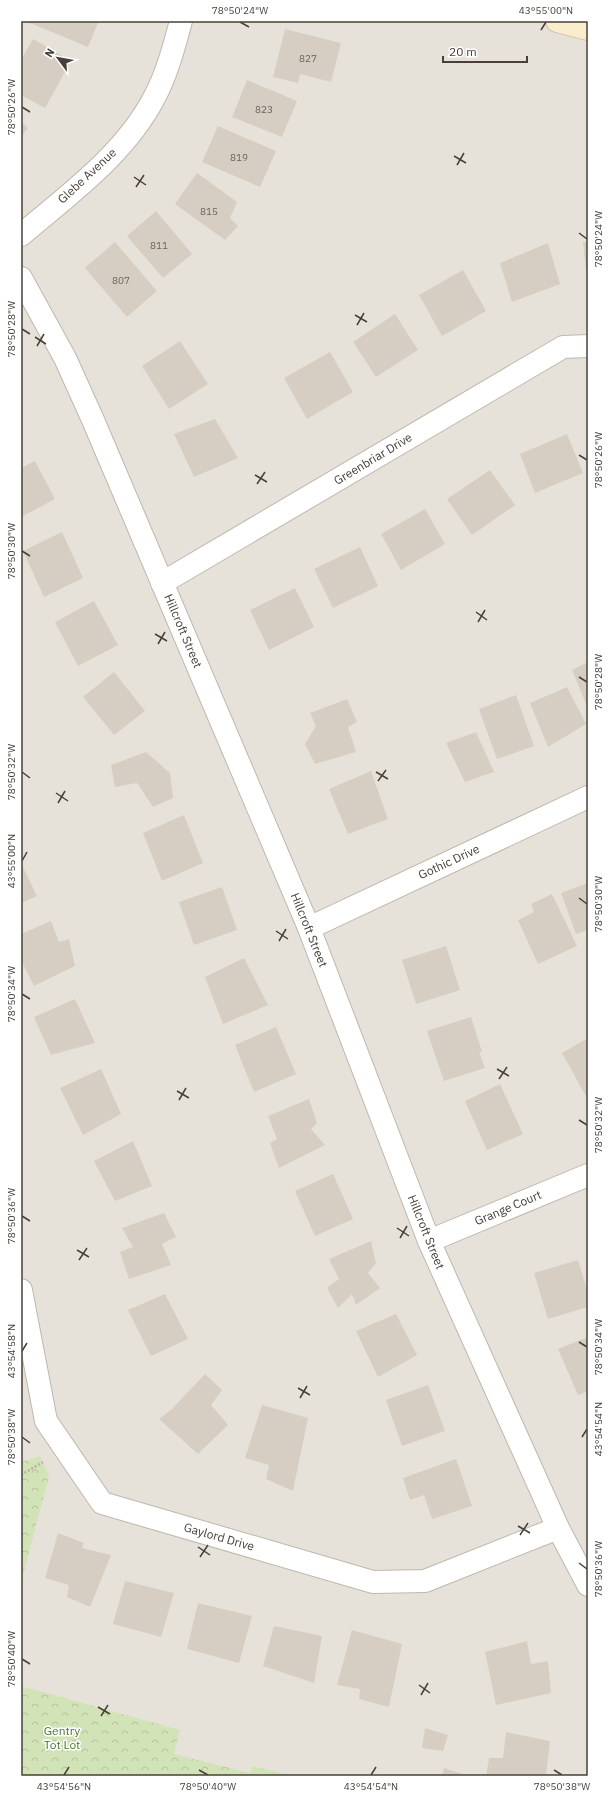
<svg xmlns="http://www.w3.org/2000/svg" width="609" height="1797" font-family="'IBM Plex Sans',sans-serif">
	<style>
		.residential { fill: #e7e2d9 }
		.park { fill: url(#park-crowns) }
		.building { fill: #d7cec3 }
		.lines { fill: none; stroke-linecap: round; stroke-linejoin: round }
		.minor-casing { stroke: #beb7ad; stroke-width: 24 }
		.tertiary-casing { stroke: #beb7ad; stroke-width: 24 }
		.secondary-casing { stroke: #cebf9e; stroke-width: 24 }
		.path { stroke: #beb2a0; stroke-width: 2.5; stroke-dasharray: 2 2; stroke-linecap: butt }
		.minor { stroke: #fff; stroke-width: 22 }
		.tertiary { stroke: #fff; stroke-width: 22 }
		.secondary { stroke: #f9edce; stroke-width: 22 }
		.ticks { fill: none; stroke: #474039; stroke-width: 1.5 }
		.labels { text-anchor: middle; stroke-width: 3; stroke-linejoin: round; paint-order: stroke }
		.number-label { font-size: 10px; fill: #6b645c }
		.street-label { font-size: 12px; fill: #474039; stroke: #fff }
		.park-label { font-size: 12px; fill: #4d7331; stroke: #fff }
		.neatline { fill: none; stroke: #474039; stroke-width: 1.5 }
		.ticks-label { font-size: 10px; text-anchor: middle; fill: #474039 }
	</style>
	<defs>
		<pattern id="park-crowns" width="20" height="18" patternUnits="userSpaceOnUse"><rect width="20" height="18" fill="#d1e3b7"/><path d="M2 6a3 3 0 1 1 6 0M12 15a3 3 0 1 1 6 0" fill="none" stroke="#b5c49e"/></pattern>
	</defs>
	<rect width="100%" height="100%" fill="#f3f0ea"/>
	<!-- residential -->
	<rect class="residential" x="21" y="21" width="567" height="1755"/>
	<!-- park -->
	<g class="park">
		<polygon points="40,1456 49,1476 21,1583 21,1462"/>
		<polygon points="21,1686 180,1730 174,1754 250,1773 252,1766 295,1776 21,1776"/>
	</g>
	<!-- building -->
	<g class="building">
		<polygon points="25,21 93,21 98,23 88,47"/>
		<polygon points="285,29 341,43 331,82 300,74 298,83 273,77"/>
		<polygon points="33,39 71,61 45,108 21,95 21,60"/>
		<polygon points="247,80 297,101 282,137 232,117"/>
		<polygon points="21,122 28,128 21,137"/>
		<polygon points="218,126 276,151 260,187 202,162"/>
		<polygon points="197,173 237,202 230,218 238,226 225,240 175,204"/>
		<polygon points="156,211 192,254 163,278 127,236"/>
		<polygon points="115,242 157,291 127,317 85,268"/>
		<polygon points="583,242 588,242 588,281 587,281"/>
		<polygon points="548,243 560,284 512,302 500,263"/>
		<polygon points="463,270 486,311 442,336 419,295"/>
		<polygon points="395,314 418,350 376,377 353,342"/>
		<polygon points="180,341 208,384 169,409 142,366"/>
		<polygon points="330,352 353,392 307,419 284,378"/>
		<polygon points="215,419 238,458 194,477 174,434"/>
		<polygon points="567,434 583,473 535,493 520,454"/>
		<polygon points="35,461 55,499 21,517 21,468"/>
		<polygon points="490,470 515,505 472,535 447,499"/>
		<polygon points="425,509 445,544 401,570 381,534"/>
		<polygon points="62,532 83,578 44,597 23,551"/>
		<polygon points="360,547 378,586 333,608 314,569"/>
		<polygon points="295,588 314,627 269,650 250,610"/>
		<polygon points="94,601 118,645 78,666 55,622"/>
		<polygon points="588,662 588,709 572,670"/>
		<polygon points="114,672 145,711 114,735 83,697"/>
		<polygon points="567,687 586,724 548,747 530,703"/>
		<polygon points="516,695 534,746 497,759 479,709"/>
		<polygon points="347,699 357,722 348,727 356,752 315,764 305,744 316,726 310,713"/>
		<polygon points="476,732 494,772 465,782 446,743"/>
		<polygon points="146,752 170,773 173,798 153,807 137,783 115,787 111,765"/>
		<polygon points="371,771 388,819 348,834 329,789"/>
		<polygon points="184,815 203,863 162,881 143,833"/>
		<polygon points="21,863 37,896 21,903"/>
		<polygon points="588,883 588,930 576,934 561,893"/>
		<polygon points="222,887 237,930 194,945 179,902"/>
		<polygon points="552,894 577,946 538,964 518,920 534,912 531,904"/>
		<polygon points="51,921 59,942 69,939 75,966 34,986 23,964 21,965 21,934"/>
		<polygon points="446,946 460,990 416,1004 402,960"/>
		<polygon points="244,958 268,1005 223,1024 205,977"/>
		<polygon points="75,999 95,1043 51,1055 34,1017"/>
		<polygon points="471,1017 482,1052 479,1052 485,1068 444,1081 427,1031"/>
		<polygon points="276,1027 296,1074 254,1092 235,1045"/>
		<polygon points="588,1038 588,1100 562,1053"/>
		<polygon points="101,1069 121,1114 83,1135 60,1088"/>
		<polygon points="500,1084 523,1134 487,1150 465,1101"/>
		<polygon points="309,1099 317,1123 311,1129 325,1145 279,1168 270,1143 277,1139 268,1116"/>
		<polygon points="133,1141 152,1186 115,1201 94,1161"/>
		<polygon points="333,1174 353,1219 315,1236 295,1191"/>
		<polygon points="164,1213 176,1237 162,1244 171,1265 129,1279 120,1252 133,1247 122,1228"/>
		<polygon points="371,1241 376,1263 368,1273 380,1288 356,1305 352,1294 338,1308 327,1288 339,1279 329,1259"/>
		<polygon points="578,1260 588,1293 588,1307 548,1319 534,1273"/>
		<polygon points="165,1294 188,1339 151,1356 128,1310"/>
		<polygon points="396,1314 417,1355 378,1377 356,1331"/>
		<polygon points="588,1337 588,1391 578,1395 558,1349"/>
		<polygon points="205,1374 222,1390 211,1405 228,1425 198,1454 159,1419 172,1409"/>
		<polygon points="428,1385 445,1431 402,1446 386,1400"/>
		<polygon points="262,1405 308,1418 293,1491 266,1479 269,1465 245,1458"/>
		<polygon points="456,1459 472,1506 432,1519 424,1495 410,1500 403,1478"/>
		<polygon points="58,1533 84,1543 82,1548 111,1555 90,1607 67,1597 69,1585 45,1578"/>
		<polygon points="125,1581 174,1593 161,1637 113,1624"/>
		<polygon points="198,1603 252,1616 239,1663 187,1649"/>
		<polygon points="274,1626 322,1636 314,1683 263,1666"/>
		<polygon points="352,1630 402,1644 389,1707 359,1699 360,1689 337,1685"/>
		<polygon points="527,1641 531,1664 548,1661 551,1693 496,1705 485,1652"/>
		<polygon points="425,1728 448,1735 443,1751 422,1748"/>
		<polygon points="506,1732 550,1741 546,1776 486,1776 489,1758 503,1758"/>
		<polygon points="444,1768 469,1776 442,1776"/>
	</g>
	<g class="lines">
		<defs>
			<g id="minor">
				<polyline points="162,583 563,347 588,346"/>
				<polyline points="309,928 588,797"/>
				<polyline points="429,1241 588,1175"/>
				<polyline points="21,1290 46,1421 102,1503 373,1582 425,1581 558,1528"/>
			</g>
			<g id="tertiary">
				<path d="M21 235C68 195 125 154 154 98 167 74 174 47 181 21"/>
				<polyline points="21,278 65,358 93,420 309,928 429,1241 558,1528 588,1585"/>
			</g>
			<polyline id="secondary" points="557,21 588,29"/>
		</defs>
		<!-- minor casing -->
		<use href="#minor" class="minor-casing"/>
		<!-- tertiary casing -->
		<use href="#tertiary" class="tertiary-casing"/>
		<!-- secondary casing -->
		<use href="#secondary" class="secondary-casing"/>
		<!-- path -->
		<polyline class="path" points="21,1475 43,1462"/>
		<!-- minor -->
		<use href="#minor" class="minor"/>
		<!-- tertiary -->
		<use href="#tertiary" class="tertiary"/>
		<!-- secondary -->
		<use href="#secondary" class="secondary"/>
	</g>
	<!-- ticks -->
	<path class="ticks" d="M240 22 249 27M541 30 546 22M22 107 30 112M454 156 466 163M457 165 464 153M134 177 146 185M136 187 144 175M579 233 587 239M355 315 367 322M357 325 364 313M22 329 30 334M35 337 46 344M37 346 44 334M579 455 587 460M255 475 267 482M257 484 265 472M22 551 30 556M476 612 487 620M478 622 485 610M155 634 167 641M158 644 165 632M579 677 587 682M22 772 30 778M376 772 388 779M378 781 386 770M56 793 68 801M58 803 65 791M22 861 27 852M579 898 587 904M276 931 288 939M279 941 286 929M22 994 30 999M497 1069 509 1076M499 1079 507 1067M177 1091 189 1098M179 1100 186 1088M579 1120 587 1125M22 1216 30 1221M397 1228 409 1236M400 1238 407 1226M77 1250 89 1257M79 1260 87 1248M579 1342 587 1347M22 1351 27 1343M298 1388 310 1395M300 1398 307 1386M22 1437 30 1443M582 1437 587 1429M518 1526 530 1533M520 1535 528 1523M198 1547 210 1555M200 1557 208 1545M579 1563 587 1569M22 1659 30 1664M419 1685 430 1693M421 1695 428 1683M98 1707 110 1714M101 1716 108 1705M199 1770 208 1775M554 1770 562 1775M64 1775 69 1767M371 1775 376 1767"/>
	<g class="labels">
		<!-- number labels -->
		<g class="number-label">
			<text x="308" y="62">827</text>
			<text x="264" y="113">823</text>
			<text x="239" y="161">819</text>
			<text x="209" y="215">815</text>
			<text x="159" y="249">811</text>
			<text x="121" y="284">807</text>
		</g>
		<!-- street labels -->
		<g class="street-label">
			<text transform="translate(87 176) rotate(-43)" y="4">Glebe Avenue</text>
			<text transform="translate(373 459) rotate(-31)" y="4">Greenbriar Drive</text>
			<text transform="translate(183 631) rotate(67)" y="4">Hillcroft Street</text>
			<text transform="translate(449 862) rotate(-25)" y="4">Gothic Drive</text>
			<text transform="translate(309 930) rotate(68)" y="4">Hillcroft Street</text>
			<text transform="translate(508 1208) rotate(-23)" y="4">Grange Court</text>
			<text transform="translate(426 1232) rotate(68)" y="4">Hillcroft Street</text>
			<text transform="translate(219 1537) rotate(16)" y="4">Gaylord Drive</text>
		</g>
		<!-- park labels -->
		<g class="park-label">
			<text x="62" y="1735">Gentry<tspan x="62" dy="14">Tot Lot</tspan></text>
		</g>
	</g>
	<!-- border -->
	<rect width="609" height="1797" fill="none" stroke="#ffffff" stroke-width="44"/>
	<!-- north arrow -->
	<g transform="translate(58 58) rotate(302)" stroke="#ffffff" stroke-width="3" paint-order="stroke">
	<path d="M0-3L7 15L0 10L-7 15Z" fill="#474039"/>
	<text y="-6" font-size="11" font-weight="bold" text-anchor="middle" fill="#474039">N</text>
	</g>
	<!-- scale -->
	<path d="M443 56v6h84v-6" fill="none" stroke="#474039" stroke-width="2"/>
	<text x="449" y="56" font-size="12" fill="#474039" stroke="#ffffff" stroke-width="3" paint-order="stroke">20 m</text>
	<rect x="22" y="22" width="565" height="1753" class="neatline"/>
	<g class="ticks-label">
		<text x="240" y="14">78°50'24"W</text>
		<text x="546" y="14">43°55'00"N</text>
		<text transform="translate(11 107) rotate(-90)" y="4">78°50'26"W</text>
		<text transform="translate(598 239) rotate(-90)" y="4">78°50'24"W</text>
		<text transform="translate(11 329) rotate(-90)" y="4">78°50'28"W</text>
		<text transform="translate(598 460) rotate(-90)" y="4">78°50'26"W</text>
		<text transform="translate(11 551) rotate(-90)" y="4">78°50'30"W</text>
		<text transform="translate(598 682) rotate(-90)" y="4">78°50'28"W</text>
		<text transform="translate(11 772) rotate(-90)" y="4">78°50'32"W</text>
		<text transform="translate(11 861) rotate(-90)" y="4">43°55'00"N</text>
		<text transform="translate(598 904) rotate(-90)" y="4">78°50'30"W</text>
		<text transform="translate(11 994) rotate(-90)" y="4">78°50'34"W</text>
		<text transform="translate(598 1125) rotate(-90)" y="4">78°50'32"W</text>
		<text transform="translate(11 1216) rotate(-90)" y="4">78°50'36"W</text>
		<text transform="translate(598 1347) rotate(-90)" y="4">78°50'34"W</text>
		<text transform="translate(11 1351) rotate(-90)" y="4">43°54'58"N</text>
		<text transform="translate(598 1429) rotate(-90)" y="4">43°54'54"N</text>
		<text transform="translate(11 1437) rotate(-90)" y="4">78°50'38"W</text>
		<text transform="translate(598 1569) rotate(-90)" y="4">78°50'36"W</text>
		<text transform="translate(11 1659) rotate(-90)" y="4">78°50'40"W</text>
		<text x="64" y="1790">43°54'56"N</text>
		<text x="208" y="1790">78°50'40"W</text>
		<text x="371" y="1790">43°54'54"N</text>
		<text x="562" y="1790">78°50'38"W</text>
	</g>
</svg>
